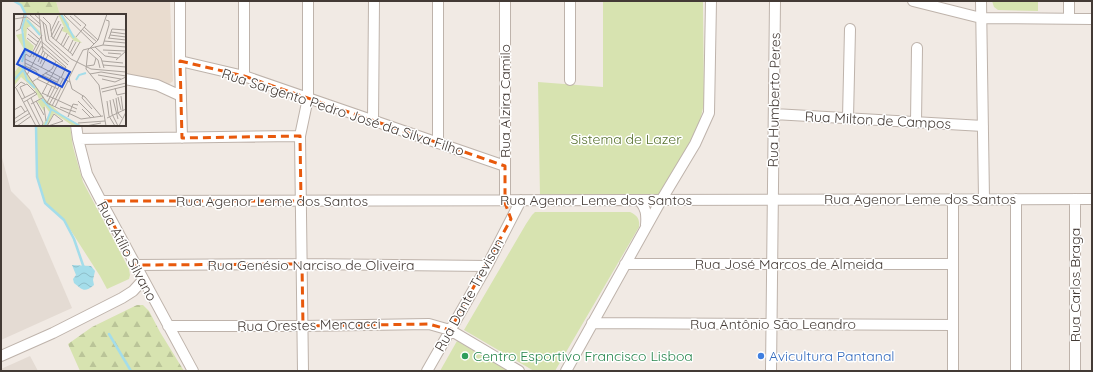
<svg xmlns="http://www.w3.org/2000/svg" width="1093" height="372" viewBox="0 0 1093 372" font-family="Quicksand,sans-serif">
  <defs>
    <pattern id="forest-firs" width="22" height="20" patternUnits="userSpaceOnUse"><rect width="22" height="20" fill="#d7e3b0"/><path d="M5 1l3.5 6h-7zM16 11l3.5 6h-7z" fill="#bac498"/></pattern>
    <pattern id="water-waves" width="16" height="10" patternUnits="userSpaceOnUse"><rect width="16" height="10" fill="#a4ddea"/><path d="M0 5q4-4 8 0t8 0" fill="none" stroke="#8ebec9"/></pattern>
  </defs>
  <rect width="100%" height="100%" fill="#f1eae4"/>
  <path fill="#e4dbd3" d="M1 154 11 191 30 210 72 308 1 340Z
    M30 356 38 371H1V369Z"/>
  <path fill="#e9dccf" d="M56 1H170L173 81 168 85 145 77 125 75V15H60Z"/>
  <path fill="url(#forest-firs)" d="M14 1H56L60 15H26L21 5Z
    M137 305H143L149 311 160 332 184 371H80L68 344 92 327Z"/>
  <path fill="#d7e3b0" d="M603 1H703L704 104 699 125 689 144 660 194 654 196 540 197 538 82 603 87Z
    M992 1H1038V11L998 10 994 7Z
    M36 125H70L73 147 83 182 129 269 130 275 129 279 107 289 100 276 64 220 45 203 37 177Z
    M535 212H630C637 215 640 219 639 227L555 371H534L464 330 526 224 532 215Z
    M457 341 508 371H440Z"/>
  <path fill="url(#water-waves)" d="M72 265 91 266 95 271 93 280 94 285C84 293 83 290 74 283L73 279 76 275Z"/>
  <g fill="none" stroke-linecap="round" stroke-linejoin="round">
    <path stroke="#a4ddea" stroke-width="2.5" d="M14 1 21 5 26 15
      M36 125 37 177 45 203 64 220 74 239 84 268
      M109 334 131 371"/>
    <defs>
      <path id="minor" d="M180 1V61L182 138
        M438 1V143
        M505 1V200
        M913 1 981 18 1092 19
        M981 1 984 199
        M1069 1V19
        M180 61 244 76 505 166
        M244 76V1
        M125 79 157 85 181 96
        M570 80V1
        M774 114 983 126
        M848 118 850 29
        M373 121 374 1
        M916 122 917 48
        M76 125 78 139 87 174 101 201 193 371
        M78 139 300 136
        M1075 199V371
        M639 200C646 208 647 214 646 225
        M101 201 1092 199
        M625 264H953
        M135 265 302 264 487 266
        M592 323 953 325
        M168 326H303L429 324 450 330 519 371
        M1 356 53 333 122 298 133 291 143 280
        M303 371 300 136 308 98V1
        M427 371 487 266 521 200
        M566 371 659 204 695 144 709 113 711 1
        M771 371 775 1
        M953 371V199
        M1016 371V199"/>
    </defs>
    <use href="#minor" stroke="#beb3ab" stroke-width="12"/>
    <use href="#minor" stroke="#fff" stroke-width="10"/>
  </g>
  <path fill="none" stroke="#e8590c" stroke-width="3" stroke-dasharray="8 5" stroke-linejoin="round" d="M180 61 244 76 505 166V203L511 219 450 330 429 324 303 326 302 264 135 265 101 201H301L300 136 182 138Z"/>
  <circle fill="#2e9e5b" stroke="#fff" stroke-width="1.5" cx="465" cy="356" r="4"/>
  <circle fill="#3f7fe0" stroke="#fff" stroke-width="1.5" cx="761" cy="356" r="4"/>
  <g text-anchor="middle" dominant-baseline="central" stroke-width="3" stroke-linejoin="round" paint-order="stroke">
    <g font-size="14" fill="#433a35" stroke="#fff">
      <text transform="translate(774 100) rotate(-89)">Rua Humberto Peres</text>
      <text transform="translate(505 101) rotate(-90)">Rua Alzira Camilo</text>
      <text transform="translate(343 112) rotate(18)">Rua Sargento Pedro José da Silva Filho</text>
      <text transform="translate(878 120) rotate(3)">Rua Milton de Campos</text>
      <text x="920" y="199">Rua Agenor Leme dos Santos</text>
      <text x="596" y="200">Rua Agenor Leme dos Santos</text>
      <text x="272" y="201">Rua Agenor Leme dos Santos</text>
      <text transform="translate(127 251) rotate(62)">Rua Atílio Silvano</text>
      <text x="789" y="264">Rua José Marcos de Almeida</text>
      <text x="311" y="265">Rua Genésio Narciso de Oliveira</text>
      <text transform="translate(1075 285) rotate(-90)">Rua Carlos Braga</text>
      <text transform="translate(469 295) rotate(-61)">Rua Dante Trevisan</text>
      <text x="773" y="324">Rua Antônio São Leandro</text>
      <text transform="translate(309 325) rotate(-1)">Rua Orestes Mencacci</text>
    </g>
    <g font-size="14" fill="#55702d" stroke="#fff">
      <text x="626" y="139">Sistema de Lazer</text>
    </g>
    <g font-size="14" fill="#27864d" stroke="#fff" text-anchor="start">
      <text x="473" y="356">Centro Esportivo Francisco Lisboa</text>
    </g>
    <g font-size="14" fill="#366cbe" stroke="#fff" text-anchor="start">
      <text x="769" y="356">Avicultura Pantanal</text>
    </g>
  </g>
  <g transform="translate(14 14)">
    <rect width="112" height="112" fill="#f1eae4"/>
    <path d="M44 0H48L55 10V16L68 29 60 27 53 19 48 17 50 13ZM12 3 27 19 26 22 17 12 13 14 12 25 20 32 18 38 13 35 12 39 2 21 10 19 8 14ZM6 51H10L11 57 29 82 25 85 21 76 7 63 0 72V59L5 52 7 54ZM30 84 51 104 69 112H59L40 99 33 112H28L36 99 31 92 30 97 23 87Z" fill="#d7e3b0"/>
    <path fill="none" stroke="#a4ddea" stroke-width="2" d="M47 0 60 24M13 6 26 21M8 48 11 37 8 14 12 0M8 51 13 66 21 74M0 66 9 56M62 66 65 61 72 59M28 85 37 95 66 112M31 112 37 96"/>
    <path fill="none" stroke="#aba49e" stroke-width="1" d="M20 0 32 11 35 26 57 45M25 0 29 37 57 59M49 0 80 30M59 0 72 11 62 23M16 1 26 10M56 2 67 12M29 3 36 10 38 23 59 41M0 5 13 3 27 14M29 8 32 27 55 48M70 13 84 26M13 14 25 25M68 15 83 28M2 17 6 15 10 1M37 17 44 2M97 18 112 20M14 20 24 28M96 21 112 23M37 23 45 7M13 24 23 32M94 24 112 26M95 24 98 15 112 16M39 25 47 10M42 27 49 13M90 27 112 29M28 28 54 51M47 31 53 19M89 31 112 33M49 33 55 22M81 33 91 42 104 44M77 34 87 44 90 54M89 36 112 37M54 37 59 26M75 38 84 46 86 54M56 39 62 28M94 39 107 40M58 42 66 28M16 43 12 40 11 42V57L33 89 67 105 89 102M16 43 28 21M19 43 27 27M11 45 56 68M57 45 77 55 112 58M102 46 112 37M88 47 109 49M24 48 29 37M11 49 25 56M26 50 31 39M89 51 112 53M11 52 22 57 25 63M73 52 80 51 82 44M27 54 34 41M31 59 45 66M76 60 87 58 112 62M13 61 28 32 52 53 47 64M28 61 43 68M84 61 107 65M26 63 42 71M23 65 44 75M88 65 101 68 112 63M18 68 38 55 42 47M6 73 13 70 23 80 10 88M6 73 11 84M2 74 22 112M101 74 103 81 112 79M0 75 7 68 11 70M87 75 112 69M88 78 112 72M28 79 63 95M28 80 44 50M69 81 68 84 78 95M107 82 109 97M33 83 38 72M104 83 107 96M17 84 29 109 28 112M102 84 104 99 108 104M8 85 22 78M99 85 104 105M13 86 26 112M96 86 98 100 104 112M22 87 30 101M64 87 80 103M93 87 95 102 101 112M33 89 46 63M17 90 30 83M35 91 49 65M38 92 51 66M30 93 32 107M41 93 54 67M46 93 62 98M68 95 77 104M0 96 7 92 11 98M87 102 71 83 58 75 55 64 69 36 89 31 95 11V7L92 6M54 103 59 90 64 91M93 104 112 95M0 105 14 96M0 109 16 99M64 109 91 107M3 112 17 102M33 112 40 100 49 107 34 112M72 112 87 109M92 112 85 71 72 55 74 36 84 26 93 0M105 112 112 98"/>
    <path fill="#1d4ed8" fill-opacity="0.15" stroke="#1d4ed8" stroke-width="2" d="M11 35 56 58 48 73 3 50Z"/>
    <rect width="112" height="112" fill="none" stroke="#433a35" stroke-width="2"/>
  </g>
  <rect width="1093" height="372" fill="none" stroke="#433a35" stroke-width="4"/>
</svg>
